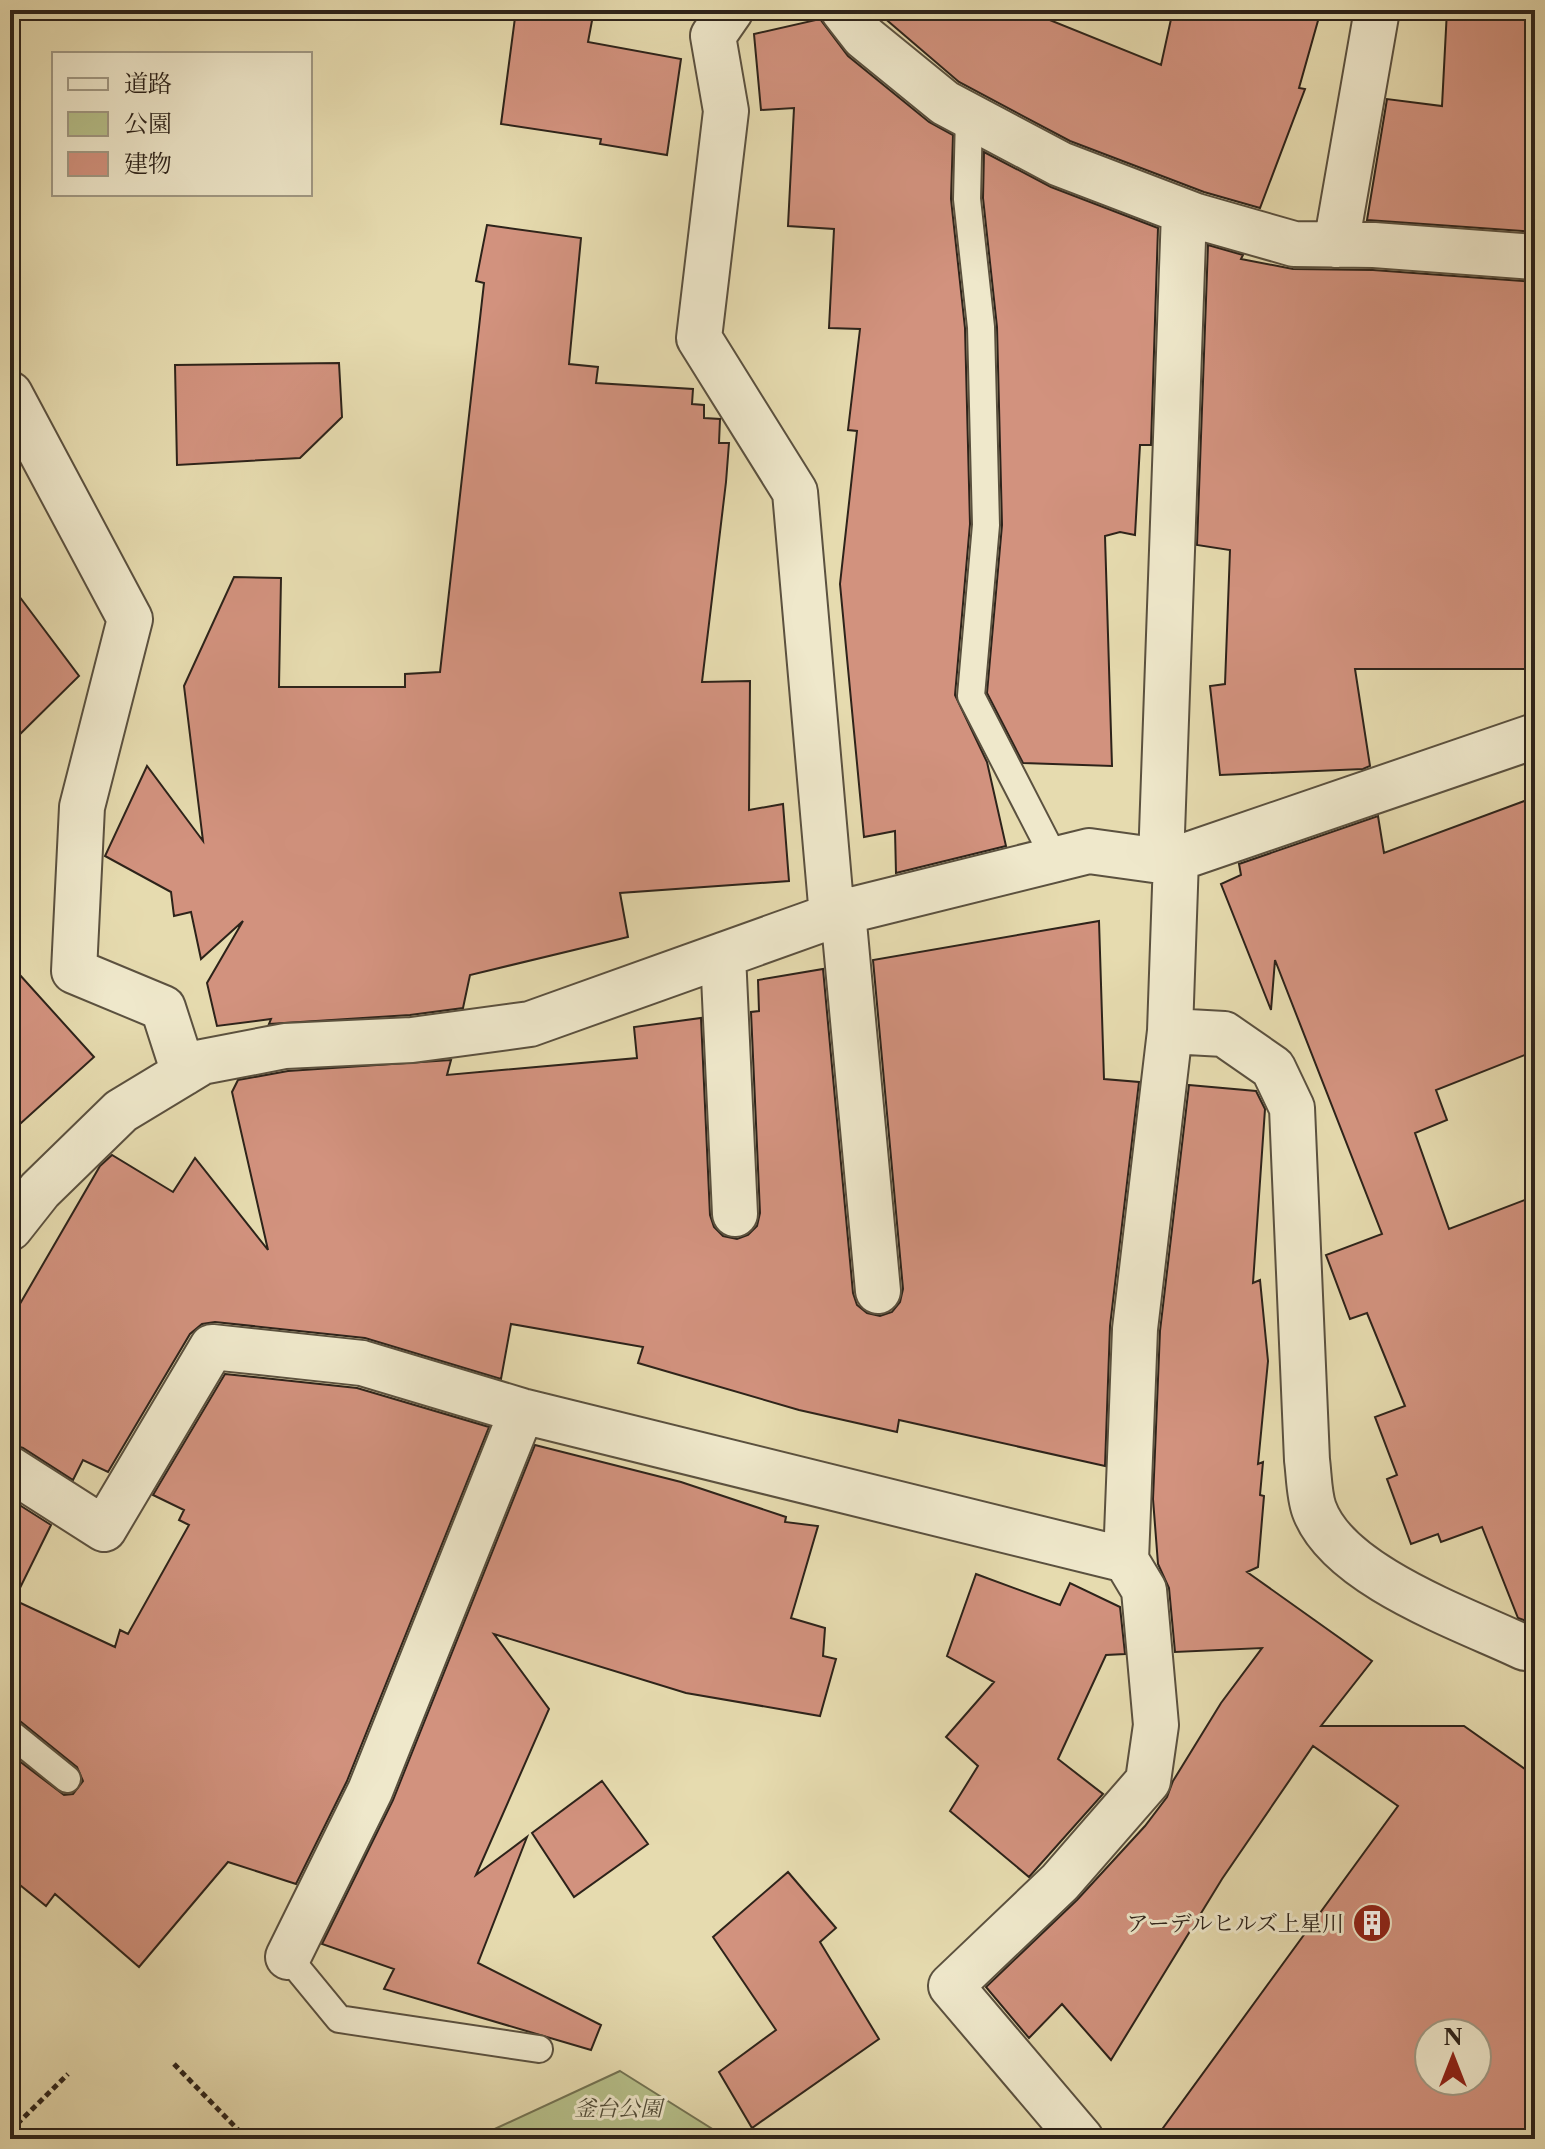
<svg xmlns="http://www.w3.org/2000/svg" width="1545" height="2149" viewBox="0 0 1545 2149" font-family="'Libre Caslon Text','Noto Serif JP',serif">
  <rect width="100%" height="100%" fill="#e6dbaf"/>
  <filter id="stains"><feTurbulence type="fractalNoise" baseFrequency=".0025" numOctaves="4"/><feColorMatrix values="0 0 0 0 .2 0 0 0 0 .09 0 0 0 0 .02 0 0 0 .5 -.17"/></filter>
  <radialGradient id="worn" r=".72"><stop offset=".6" stop-color="#630" stop-opacity="0"/><stop offset="1" stop-color="#630" stop-opacity=".3"/></radialGradient>
  <path fill="#b6c08a" stroke="#727252" stroke-width="2" d="M620 2071 714 2130 722 2139H473Z"/>
  <path fill="#d2927e" stroke="#2d231a" stroke-width="2" fill-rule="evenodd" d="M516 10H594L588 42 681 59 667 155 600 144 601 139 501 124Z
    M875 10H1025L1161 65 1173 10H1321L1299 88 1305 89 1260 208 1204 192 1070 141 959 82Z
    M1447 10H1535V232L1367 220 1387 99 1442 106Z
    M820 19 848 56 929 122 953 135 951 199 965 328 970 524 955 695 987 762 1006 846 896 873 895 831 864 837 840 584 857 431 848 430 860 329 829 328 834 229 788 226 794 108 761 110 754 34Z
    M984 152 1051 187 1158 228 1151 445H1140L1135 535 1120 532 1105 536 1112 766 1023 763 987 693 1002 525 997 327 983 198Z
    M487 225 581 238 569 364 598 367 596 383 693 389 692 404 704 405V418L720 419 719 443H729L726 482 702 682 750 681 749 810 783 804 789 881 620 893 628 937 470 975 463 1008 410 1015 269 1024 271 1019 217 1026 207 983 243 921 201 959 191 912 174 916 171 892 105 856 147 766 203 841 184 686 234 577 281 578 279 687H405V674L440 672 484 283 476 281Z
    M1208 245 1243 255 1241 259 1293 269 1373 270 1535 282V529L1529 528 1535 669H1355L1370 766 1363 769 1220 775 1210 686 1225 684 1230 550 1197 545Z
    M339 363 342 417 300 458 177 465 175 365Z
    M10 584 79 676 10 744Z
    M1535 797V1051L1436 1090 1447 1120 1415 1133 1449 1229 1535 1196V1622H1529L1518 1618 1482 1527 1441 1542 1438 1534 1411 1544 1387 1479 1397 1475 1375 1417 1405 1406 1367 1313 1350 1319 1326 1255 1382 1234 1275 960 1271 1010 1221 884 1241 875 1239 864 1378 816 1384 853Z
    M1099 921 1104 1079 1139 1082 1110 1326 1105 1466 899 1420 897 1432 799 1410 638 1363 643 1347 511 1324 501 1379 365 1338 215 1322 202 1324 190 1334 108 1472 83 1460 73 1480 23 1448 10 1444V1321L100 1166 112 1155 173 1192 195 1158 268 1250 232 1092 238 1080 288 1071 451 1060 447 1075 637 1058 634 1027 701 1018 710 1215 714 1227 723 1236 737 1239 748 1235 757 1226 760 1213 751 1012 759 1011 758 980 823 969 853 1293 857 1305 867 1313 880 1316 892 1312 900 1302 903 1289 873 960Z
    M10 964 94 1057 10 1133Z
    M1189 1085 1256 1091 1265 1109 1253 1283 1260 1280 1268 1361 1258 1464 1263 1462 1260 1495 1264 1496 1258 1567 1247 1572 1372 1661 1321 1726H1464L1535 1776V2139H1155L1398 1806 1313 1746 1222 1879 1111 2060 1062 2004 1029 2038 986 1987 1077 1900 1145 1826 1167 1797 1173 1781 1221 1703 1262 1648 1175 1652 1169 1588 1158 1564 1153 1499 1160 1331ZM1429 2033H1477V2081H1429Z
    M225 1374 357 1388 489 1427 347 1781 296 1884 228 1862 139 1967 55 1894 46 1906 10 1877V1754L64 1795 73 1794 83 1781 77 1767 20 1721 10 1717V1499L51 1525 14 1600 115 1647 120 1630 128 1634 189 1525 179 1520 184 1510 153 1495Z
    M535 1445 681 1482 786 1517 785 1522 818 1526 791 1618 825 1628 823 1656 836 1659 820 1716 686 1693 494 1634 549 1709 476 1875 527 1837 478 1963 601 2025 591 2050 384 1989 394 1969 322 1944 393 1800Z
    M976 1574 1060 1605 1070 1583 1120 1607 1125 1654 1106 1655 1058 1759 1103 1794 1029 1877 950 1811 978 1766 946 1737 994 1682 947 1656Z
    M602 1781 648 1844 574 1897 532 1833Z
    M788 1872 836 1928 820 1942 879 2039 752 2128 719 2072 776 2030 713 1937Z"/>
  <g fill="none" stroke-linecap="round" stroke-linejoin="round">
    <defs>
      <path id="service" d="M969 116 967 199 981 327 986 525 971 696 1055 859
        M10 1733 67 1779
        M288 1957 339 2019 539 2049"/>
      <path id="minor" d="M731 10 713 36 726 111 699 338 795 492 832 916
        M843 10 864 37 945 103 1060 164 1196 216 1294 244 1374 245 1535 257
        M1336 245 1377 10
        M10 394 130 619 82 807 74 971 163 1008 184 1073
        M1161 861 1184 212
        M843 912 878 1291
        M723 955 735 1214
        M1170 1031 1224 1034 1273 1068 1292 1108 1307 1460C1309 1475 1309 1495 1314 1509 1338 1576 1464 1619 1525 1648L1535 1647
        M10 1228 40 1190 121 1111 202 1062 285 1046 412 1040 530 1024 843 912 1089 851 1161 861 1176 859 1535 736
        M10 1469 104 1529 212 1347 362 1363 522 1411 1126 1560 1135 1329 1170 1031 1176 859
        M288 1957 370 1791 522 1411
        M1081 2139 951 1986 1060 1882 1148 1781 1156 1725 1144 1590 1126 1560"/>
    </defs>
    <use href="#service" stroke="#5b513f" stroke-width="30"/>
    <use href="#minor" stroke="#5b513f" stroke-width="48"/>
    <path stroke="#2d231a" stroke-width="5" stroke-dasharray="6 4" stroke-linecap="butt" d="M174 2064 247 2139
      M10 2131 68 2074"/>
    <use href="#service" stroke="#efe8cb" stroke-width="26"/>
    <use href="#minor" stroke="#efe8cb" stroke-width="44"/>
  </g>
  <defs>
    <symbol id="building-disc" viewBox="-11 -11 22 22"><circle r="9.5" fill="#8f2418" stroke="#efe8cb"/><path d="M-4-6H4V6H1V3H-1V6H-4ZM-2.5-4.3h1.7v1.8h-1.7ZM.8-4.3h1.7v1.8H.8ZM-2.5-1h1.7V.8h-1.7ZM.8-1h1.7V.8H.8Z" fill="#fff"/></symbol>
  </defs>
  <g fill-rule="evenodd">
    <use href="#building-disc" x="1350" y="1901" width="44" height="44"/>
  </g>
  <g text-anchor="middle" dominant-baseline="central" stroke-width="6" stroke-linejoin="round" paint-order="stroke">
    <g font-size="22" fill="#2d231a" stroke="#efe8cb" text-anchor="end">
      <text x="1344" y="1923">アーデルヒルズ上星川</text>
    </g>
    <g font-size="22" font-style="italic" fill="#4f4a36" stroke="#efe8cb">
      <text x="618" y="2108">釜台公園</text>
    </g>
  </g>
  <rect width="1545" height="2149" fill="none" stroke="#e6dbaf" stroke-width="40"/>
  <rect x="12" y="12" width="1521" height="2125" fill="none" stroke="#2d231a" stroke-width="4"/>
  <rect x="20" y="20" width="1505" height="2109" fill="none" stroke="#2d231a" stroke-width="2"/>
  <rect x="52" y="52" width="260" height="144" fill="#efe8cb" stroke="#a19984" stroke-width="2"/>
  <rect x="68" y="78" width="40" height="12" fill="#efe8cb" stroke="#a19984" stroke-width="2"/>
  <text x="124" y="92" font-size="24" fill="#2d231a">道路</text>
  <rect x="68" y="112" width="40" height="24" fill="#b6c08a" stroke="#a19984" stroke-width="2"/>
  <text x="124" y="132" font-size="24" fill="#2d231a">公園</text>
  <rect x="68" y="152" width="40" height="24" fill="#d2927e" stroke="#a19984" stroke-width="2"/>
  <text x="124" y="172" font-size="24" fill="#2d231a">建物</text>
  <g transform="translate(1453 2057)"><circle r="38" fill="#efe8cb" stroke="#a19984" stroke-width="2"/>
  <path d="M0-6L14 30L0 20L-14 30Z" fill="#8f2418"/>
  <text y="-12" font-size="22" font-weight="bold" text-anchor="middle" fill="#2d231a">N</text>
  </g>
  <rect width="100%" height="100%" filter="url(#stains)"/>
  <rect width="100%" height="100%" fill="url(#worn)"/>
</svg>
